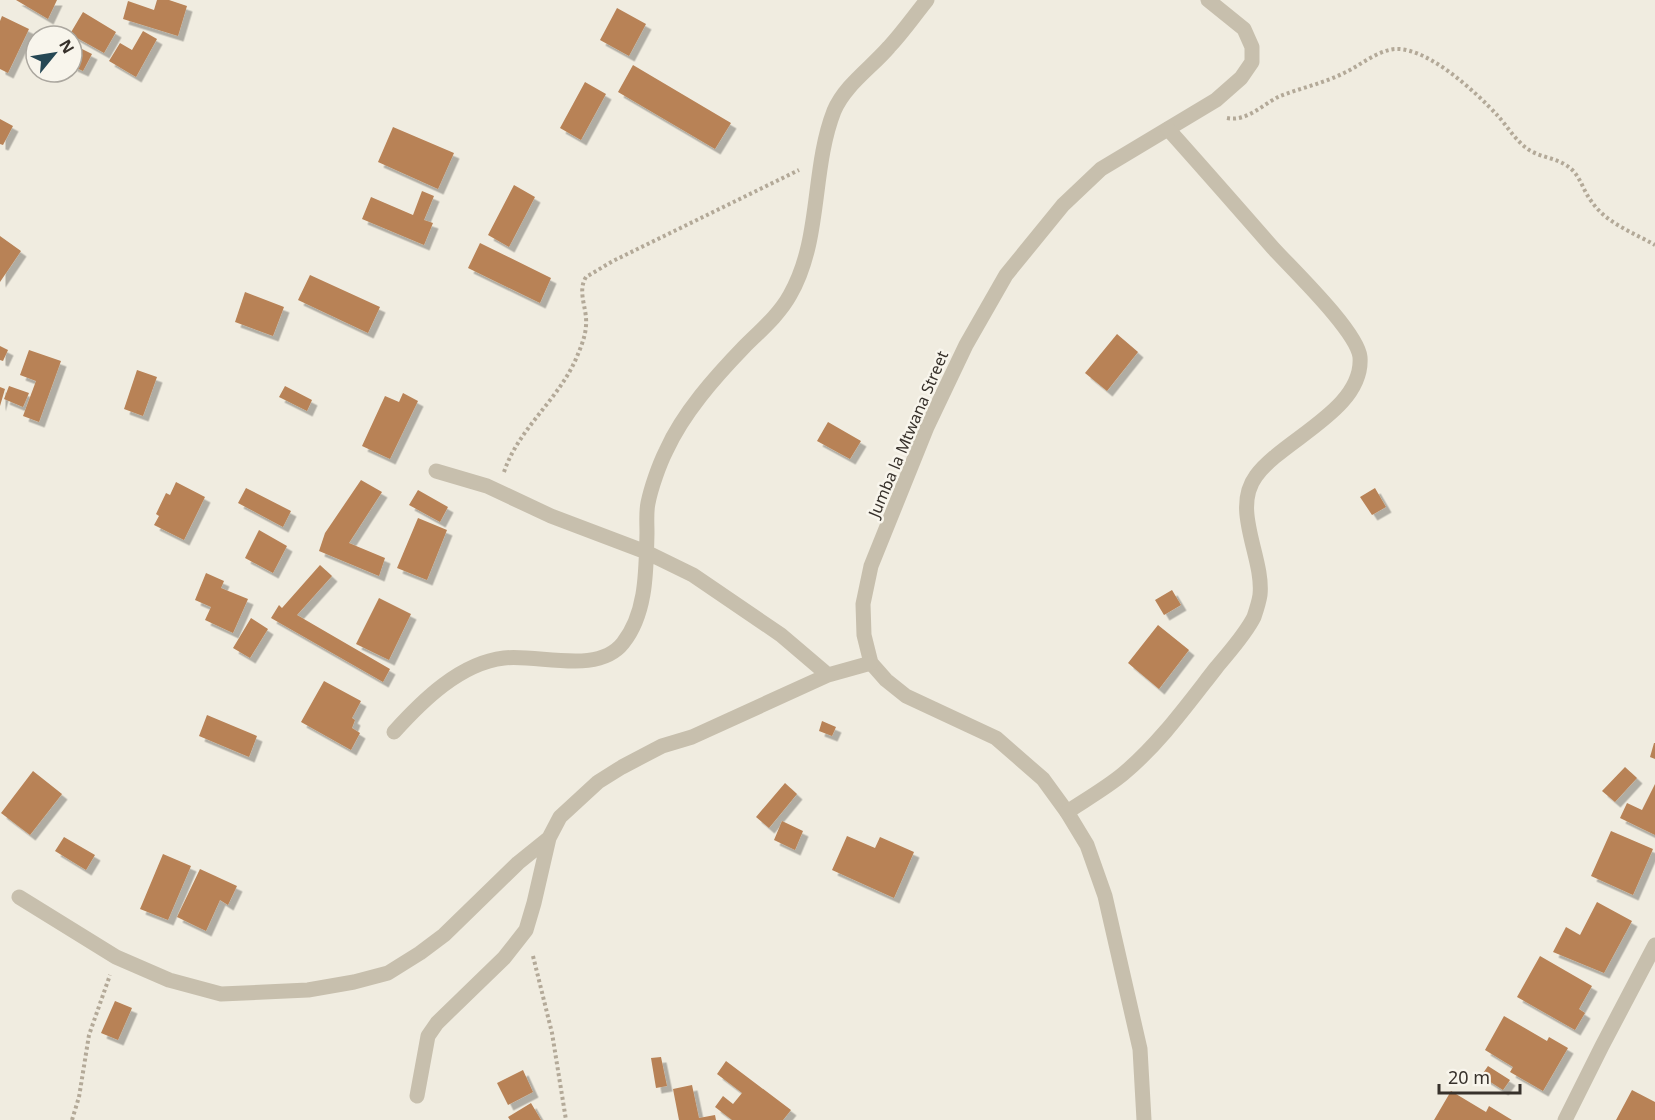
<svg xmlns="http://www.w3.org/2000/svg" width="1655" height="1120" viewBox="0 0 1655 1120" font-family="'Noto Sans',sans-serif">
  <defs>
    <filter id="shadow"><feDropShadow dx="5.5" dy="5.5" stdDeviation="0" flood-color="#0004"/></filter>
  </defs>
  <rect width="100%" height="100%" fill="#f0ece0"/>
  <path fill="#b88256" filter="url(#shadow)" d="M16 0H57L48 19Z
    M157 0H169L187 6 178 36 123 19 128 1 154 10Z
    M617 8 646 24 629 56 600 40Z
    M83 12 116 32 104 53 70 34Z
    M2 16 29 29 8 73 0 69V21Z
    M143 31 157 39 136 77 109 61 120 43 132 50Z
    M72 44 92 54 83 71 72 66Z
    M633 65 731 123 715 149 618 92Z
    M585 82 606 94 581 140 560 128Z
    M0 119 13 126 3 145 0 144Z
    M393 127 454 153 438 189 378 162Z
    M514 185 535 197 509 247 488 235Z
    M422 191 434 196 424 220 433 223 424 245 362 219 371 197 413 215Z
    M0 236 21 251 0 282Z
    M480 243 551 278 540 303 468 268Z
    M310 275 380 307 368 333 298 300Z
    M245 292 284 307 273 336 235 322Z
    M1117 334 1138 352 1107 391 1085 373Z
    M0 346 8 350 3 361 0 360Z
    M29 350 61 361 39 422 23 416 36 381 20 375Z
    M137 370 157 377 143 416 124 409Z
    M9 386 29 393 23 407 4 399Z
    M285 386 312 400 307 411 279 397Z
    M0 387 5 389 0 406Z
    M403 393 418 401 390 459 362 446 385 396 399 402Z
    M828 422 861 441 850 459 817 441Z
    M361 480 382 492 349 543 385 558 379 576 319 551 325 533Z
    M176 482 205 497 184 540 154 525 159 516 156 514 166 493 170 495Z
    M246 488 291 511 283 527 238 503Z
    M1375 488 1386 507 1372 515 1360 497Z
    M418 490 448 507 440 522 409 505Z
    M418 518 447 530 427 580 397 568Z
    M259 530 287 546 273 573 245 558Z
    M320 565 332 576 297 615 390 669 383 682 271 618 279 605 282 608Z
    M206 573 224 581 221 588 248 599 233 633 205 620 211 607 195 600Z
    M1172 590 1181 605 1164 615 1155 600Z
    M379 598 411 614 389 660 356 644Z
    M251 618 268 629 250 658 233 648Z
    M1158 625 1189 650 1159 689 1128 663Z
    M324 681 361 701 352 718 355 720 352 728 360 733 351 750 301 722Z
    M207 715 257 736 249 757 199 736Z
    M822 721 836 727 832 736 819 731Z
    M1654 743H1655V759L1650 757Z
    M1625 767 1637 778 1615 802 1602 791Z
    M33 771 62 794 30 835 1 813Z
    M785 783 797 794 769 828 756 817Z
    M1655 784V835L1620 818 1627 803 1642 810Z
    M782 821 803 831 795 850 774 840Z
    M1611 831 1653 849 1633 895 1591 876Z
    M847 836 875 848 880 837 914 852 894 898 832 870Z
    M64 837 95 855 86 870 55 851Z
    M163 854 191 866 168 920 140 909Z
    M200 869 237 886 228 905 220 900 206 931 177 917Z
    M1597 902 1632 921 1604 973 1553 952 1566 927 1580 935Z
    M1540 956 1592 986 1579 1009 1585 1013 1575 1030 1517 997Z
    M115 1001 132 1008 118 1040 101 1033Z
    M1504 1016 1547 1041 1549 1037 1568 1048 1543 1091 1510 1072 1513 1067 1485 1050Z
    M661 1057 667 1086 656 1088 651 1058Z
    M726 1061 791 1110 783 1120H732L715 1107 723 1096 733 1104 742 1093 717 1074Z
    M1488 1066 1510 1080 1503 1090 1481 1076Z
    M523 1070 533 1092 508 1105 497 1083Z
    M692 1085 699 1118 715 1115 716 1120H679L673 1089Z
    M1632 1090 1655 1102V1120H1616Z
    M1451 1091 1486 1112 1489 1106 1512 1120H1434Z
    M531 1103 541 1120H510L508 1117Z"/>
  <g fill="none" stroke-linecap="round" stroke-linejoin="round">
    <path stroke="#b3a998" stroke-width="4" stroke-dasharray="3 3" stroke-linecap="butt" d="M1227 118C1247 122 1263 104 1280 96 1301 88 1324 83 1344 73 1359 66 1373 54 1389 50 1422 41 1477 93 1498 116 1507 126 1514 138 1525 147 1538 158 1557 157 1570 168 1581 177 1583 191 1592 202 1606 223 1634 233 1655 245
      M504 472C519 427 561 398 578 354 583 342 587 331 586 318 585 304 578 290 586 277L613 261 799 170
      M533 956 552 1033 566 1120
      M72 1120 79 1097 89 1035 110 975"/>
    <path stroke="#c7bfad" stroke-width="15" d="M1144 1120 1140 1049 1105 896 1087 845 1067 812 1043 779 996 738 906 696 886 680 871 663 864 635 863 604 871 566 927 427 966 345 1006 275 1063 205 1101 169 1216 100 1241 78 1252 62V47L1244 29 1208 0"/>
    <path stroke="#c7bfad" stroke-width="15" d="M436 471 487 486 551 516 646 552 693 575 781 635 828 675
      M394 732C422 701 460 663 504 658 540 654 598 675 623 643 647 613 646 569 647 533 647 523 646 512 648 503 651 488 659 465 666 451 683 413 715 377 744 347 760 331 779 315 790 295 822 239 811 170 834 111 845 85 871 68 889 47 903 32 914 16 927 0
      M1067 812C1085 800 1106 788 1123 774 1159 744 1187 705 1216 668 1229 652 1245 635 1254 617 1256 611 1259 602 1260 595 1264 557 1231 510 1256 476 1283 439 1364 410 1360 357 1357 331 1292 269 1273 248 1238 208 1203 168 1168 129
      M19 897 116 957 169 980 221 994 308 990 354 982 388 973 420 953 444 935 518 863 549 838
      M417 1096 428 1036 437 1023 504 958 526 930 534 903 549 838 560 817 598 782 622 767 662 746 692 737 828 675 871 663
      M1565 1120 1602 1046 1655 945"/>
  </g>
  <g text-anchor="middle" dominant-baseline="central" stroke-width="5" stroke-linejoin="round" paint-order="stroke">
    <g font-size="16" fill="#37312b" stroke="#f8f5ec">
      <text transform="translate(908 434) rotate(-67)">Jumba la Mtwana Street</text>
    </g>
  </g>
  <g transform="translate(54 54) rotate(60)"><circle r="28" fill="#f8f5ec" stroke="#aba79f" stroke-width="1.5"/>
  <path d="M0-4.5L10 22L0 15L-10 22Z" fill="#254754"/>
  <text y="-9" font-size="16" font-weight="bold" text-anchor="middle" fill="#37312b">N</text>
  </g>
  <path d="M1439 1084v9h81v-9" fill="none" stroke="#37312b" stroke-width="3"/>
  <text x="1448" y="1084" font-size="18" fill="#37312b" stroke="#f8f5ec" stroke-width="4.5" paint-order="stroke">20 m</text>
</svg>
